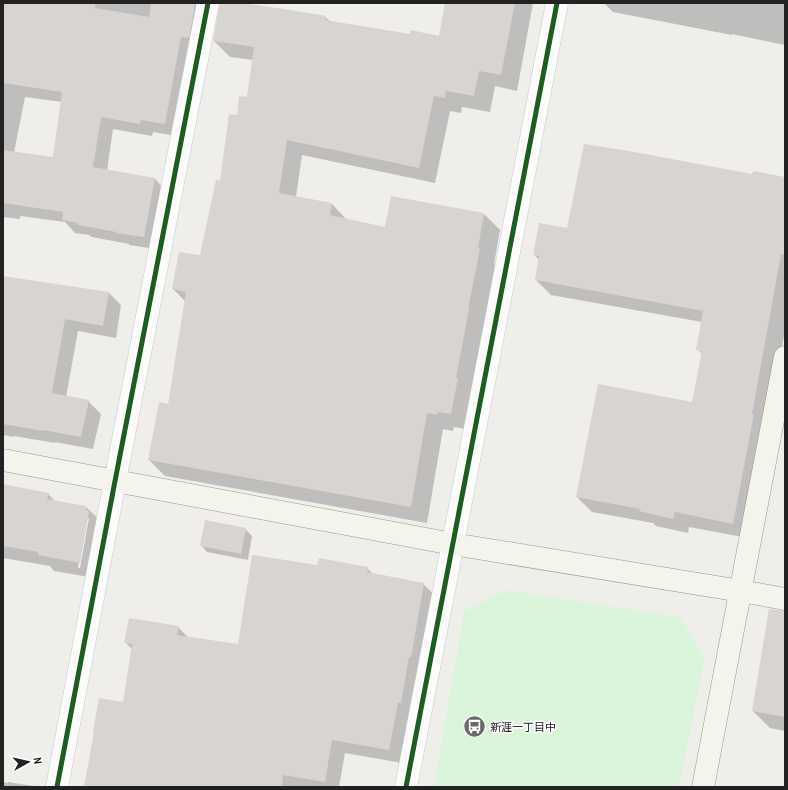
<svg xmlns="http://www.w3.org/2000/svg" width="788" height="790" viewBox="0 0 788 790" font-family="'Archivo Narrow','Noto Sans JP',sans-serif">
  <rect width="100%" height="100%" fill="#f0eeeb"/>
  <path fill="#daf5da" d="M506 590 680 617 705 657 679 787H434L464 612Z"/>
  <path fill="#0003" fill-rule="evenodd" d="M3 3H202L177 136 153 132 152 136 113 129 107 171 155 179 167 192 156 249 129 245V244L92 237 89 235 75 233 65 222 20 216V219L3 217ZM25 97 62 102 53 158 14 153Z
    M221 3H234L325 17 331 22 411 35 440 37 446 3H533L517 91 495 86 490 112 462 107 461 113 450 111 435 183 302 155 296 197 332 204 347 220 385 228 392 197 484 214 500 230 494 264 496 266 467 429 454 427 453 431 443 429 427 523 165 476 149 460 169 405 186 302 173 289 201 256 220 182 247 98 253 60 230 57 214 41Z
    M604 3H785V45L732 34V35L613 12Z
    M753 175 785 178V330L748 538 689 527 688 533 656 526 653 523 592 512 577 497 693 404 702 354 698 349 702 322 551 295 536 280 539 260 534 254 568 229Z
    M3 277 109 293 121 305 116 338 78 331 66 397 88 401 101 414 93 449 55 442V443L14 436V437L3 435Z
    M48 494 56 502 86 507 102 522 95 578 54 571 50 566 3 558V508ZM86 518H89L80 568H78Z
    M245 529 252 536 248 560 207 552 201 545Z
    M318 566 367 568 374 575 423 584 437 597 402 763 345 753 339 787H85L124 703 132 649 125 642 178 627 189 638 239 645Z
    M785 630V731L770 728 753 711Z
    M3 782 8 783V782L33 786 34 787H3Z"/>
  <path fill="#d7d4d2" d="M3 3H96L95 8 149 17 151 3H195L189 38 181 37 165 124 141 120 140 124 101 117 93 167 155 178 144 237 116 233V232L78 225V223L62 220 63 212 3 203V150L53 157 62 92 3 83Z
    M220 3H242L290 10 326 16 325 20 410 34 411 30 439 36 445 3H515L501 75 479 71 474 96 446 91 445 98 434 96 419 168 287 140 279 193 332 203 330 215 385 227 391 196 484 213 478 248 480 249 468 309H469L456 378H458L451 414 438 412 437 415 427 413 411 507 148 460 159 402 168 404 186 292 172 289 179 252 200 255 216 180 220 181 229 114 237 115 239 96 247 97 254 47 213 41Z
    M584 144 629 151 752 174 753 171 785 177V255L781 254 752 414H754L733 524 675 512 673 519 639 511 640 509 576 497 598 384 692 402 702 351 696 350 703 311 535 280 539 256 533 255 539 223 567 228Z
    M3 276 109 292 103 326 65 319 52 393 89 400 81 437 43 430V431L3 424Z
    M3 484 49 493 47 499 86 506V510L89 511 80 563 38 555V552L3 546Z
    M205 520 246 528 241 554 200 546Z
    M252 555 317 565 319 558 368 567 367 572 424 583 411 657H409L401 703H398L389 750 332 740 325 782 283 775 282 787H84L94 732H93L99 698 123 702 132 644 124 643 129 618 179 626 177 635 238 644Z
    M769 609 785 611V717L752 711Z"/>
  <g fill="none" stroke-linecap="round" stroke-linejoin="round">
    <defs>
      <path id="street" d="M57 787 115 481 208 3
        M406 787 557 3"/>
      <path id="secondary" d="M3 460 453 544 741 591 785 599
        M703 787 785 357"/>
    </defs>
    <use href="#street" stroke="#c9c8c7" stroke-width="23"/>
    <use href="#secondary" stroke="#999a82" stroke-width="23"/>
    <use href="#street" stroke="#fdfcfc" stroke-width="22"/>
    <use href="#secondary" stroke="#f4f4ed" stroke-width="22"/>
    <defs>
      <path id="cycleway" d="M57 787 115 481 208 3
        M406 787 557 3"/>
    </defs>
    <use href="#cycleway" stroke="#fff" stroke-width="8"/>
    <use href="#cycleway" stroke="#1b5e20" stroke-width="5"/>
  </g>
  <defs>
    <symbol id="bus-disc" viewBox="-11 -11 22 22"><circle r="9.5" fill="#6a6968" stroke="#fff"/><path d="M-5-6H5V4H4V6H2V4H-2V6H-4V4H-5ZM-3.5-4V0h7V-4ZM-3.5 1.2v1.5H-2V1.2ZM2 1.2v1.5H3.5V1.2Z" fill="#fff"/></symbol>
  </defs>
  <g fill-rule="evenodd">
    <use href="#bus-disc" x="462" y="714" width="25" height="25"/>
  </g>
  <g text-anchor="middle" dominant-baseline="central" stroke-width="3" stroke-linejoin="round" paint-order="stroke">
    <g font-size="11" fill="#222" stroke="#fff" text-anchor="start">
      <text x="490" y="727">新涯一丁目中</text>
    </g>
  </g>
  <rect width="788" height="790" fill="none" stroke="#222222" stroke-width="8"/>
  <g transform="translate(28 762) rotate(82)" stroke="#ffffff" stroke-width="3" paint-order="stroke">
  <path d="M0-3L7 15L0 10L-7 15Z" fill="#222222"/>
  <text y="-6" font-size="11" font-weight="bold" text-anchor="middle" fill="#222222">N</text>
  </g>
</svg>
